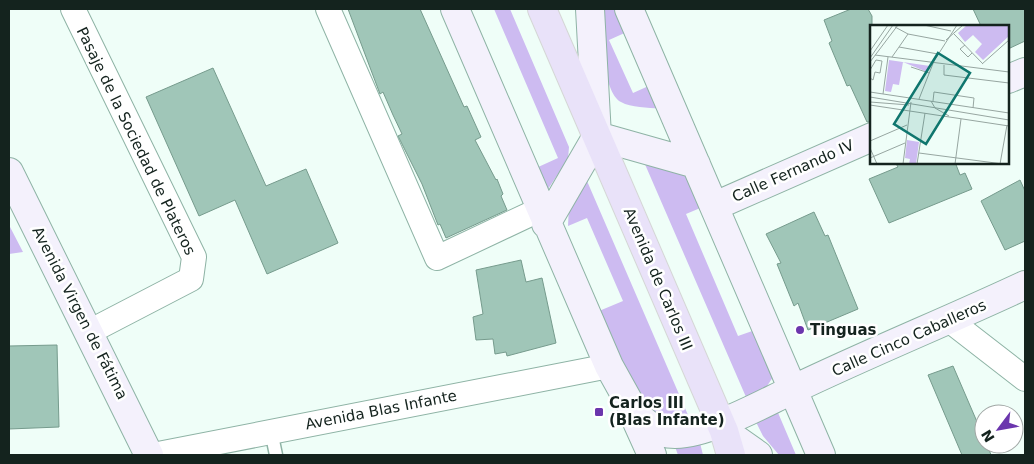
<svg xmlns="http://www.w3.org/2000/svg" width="1034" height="464" viewBox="0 0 1034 464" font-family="'DejaVu Sans',sans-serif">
  <rect width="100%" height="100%" fill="#effef8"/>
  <path fill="#cdbbf1" d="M494 9H510L569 147 568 159 548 189 545 190 536 168 558 158Z
    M599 9H619L629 31 609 40 633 93 653 84 660 109C648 107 631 108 621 102 602 92 601 29 599 9Z
    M644 162 692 174 705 206 686 214 738 336 758 329 773 377 767 386 750 399 746 397Z
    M587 181 691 422 663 418 640 404 599 311 623 301 587 218 568 226 569 205Z
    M9 225 23 252 9 254Z
    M776 408 796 455H779L763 436 756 422Z
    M700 443 703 455H678L674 444Z"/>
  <path fill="#a0c6b8" stroke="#769b8d" d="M348 9H420L464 107 467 106 481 137 475 140 496 180 497 179 503 194 501 196 507 210 446 238 440 224 438 225 422 184 398 136 402 134 393 115 383 92 380 94Z
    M851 9H868L872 16V122H867L850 85 847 86 829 43 832 41 824 20Z
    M973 9H1025V41L1008 49V26H981Z
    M213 68 266 186 306 169 338 243 267 274 235 200 199 216 146 97Z
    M895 162H955L960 175 965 173 972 189 889 223 869 179 898 167Z
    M1020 180 1025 191V241L1005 250 981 201Z
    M814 212 825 236 828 235 858 309 808 330 798 303 794 306 777 264 781 263 766 234Z
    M521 260 526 282 542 278 556 343 507 356 506 352 495 354 493 339 476 340 473 317 483 314 476 270Z
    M57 345 59 427 9 429V346Z
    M953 366 984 438V444H987L991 455H962L928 375Z"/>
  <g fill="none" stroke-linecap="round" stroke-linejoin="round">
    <defs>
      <path id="lane" d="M271 431 276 455"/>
      <path id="street" d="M73 9 194 257 191 279 89 332
        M328 9 437 258 541 209
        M949 320 1025 379
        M153 455 609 366"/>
      <path id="secondary" d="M455 9 609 366 629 402
        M629 9 821 455
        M1008 79 1025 72
        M597 136 696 164
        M9 172 149 455
        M715 206 872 137
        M546 224 597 136 590 9
        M633 411C645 423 656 434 675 434 711 433 760 405 792 390 869 353 948 321 1025 285
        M633 413 652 455
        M724 431 758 455"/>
      <path id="primary" d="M542 9 724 431 731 455"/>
    </defs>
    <use href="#lane" stroke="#8eb3a5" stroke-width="15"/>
    <use href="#street" stroke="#8eb3a5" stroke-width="26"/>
    <use href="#secondary" stroke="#8eb3a5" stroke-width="30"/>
    <use href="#primary" stroke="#d5d7d6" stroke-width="30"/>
    <use href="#lane" stroke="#fff" stroke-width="12"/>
    <use href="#street" stroke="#fff" stroke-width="24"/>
    <use href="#secondary" stroke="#f4f1fc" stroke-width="28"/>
    <use href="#primary" stroke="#e9e2f9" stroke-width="28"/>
  </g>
  <g fill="#6b36ad" stroke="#fff" stroke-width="2">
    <circle cx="800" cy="330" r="5"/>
    <rect x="594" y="407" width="10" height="10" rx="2.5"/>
  </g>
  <g text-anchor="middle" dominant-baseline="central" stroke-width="5" stroke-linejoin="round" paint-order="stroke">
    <g font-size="15" fill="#14231e" stroke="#fff">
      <text transform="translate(136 141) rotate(64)">Pasaje de la Sociedad de Plateros</text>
      <text transform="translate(793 171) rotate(-24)">Calle Fernando IV</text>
      <text transform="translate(658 279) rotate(67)">Avenida de Carlos III</text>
      <text transform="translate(80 313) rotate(63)">Avenida Virgen de Fátima</text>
      <text transform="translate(909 338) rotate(-24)">Calle Cinco Caballeros</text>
      <text transform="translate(381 410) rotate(-11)">Avenida Blas Infante</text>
    </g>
    <g font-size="15" font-weight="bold" fill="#14231e" stroke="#fff" text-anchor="start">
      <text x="810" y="330">Tinguas</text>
      <text x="609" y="403">Carlos III<tspan x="609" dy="17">(Blas Infante)</tspan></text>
    </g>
  </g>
  <g transform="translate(870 25)">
    <rect width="139" height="139" fill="#effef8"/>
    <path d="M97 0H139V11L113 35 105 27 112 19 103 10 95 17 88 8ZM19 35 60 41 57 47 33 37 29 60 23 59 21 67 15 66ZM37 115 49 117 46 139H39L40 134 35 133Z" fill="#cdbbf1"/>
    <path fill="none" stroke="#97a6a1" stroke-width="1" d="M54 0 81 6M25 2 38 9 75 16M84 9 113 39M76 15 93 0M95 20 90 24 98 32 102 28M29 22 38 9M0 26 18 0M5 30 139 47M22 32 29 22 68 29M0 33 23 0M0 37 28 0M112 39 139 15M74 40V50L139 58M41 42 59 48M0 45 6 35 12 36 10 48 5 47 3 55 0 53M0 67 139 88M13 69 18 32M0 72 139 95M49 74 64 36 87 0M61 76 65 83 79 91M63 76 64 67 104 73 103 83M0 77 39 80M0 80 139 101M0 116 37 100M0 123 7 139M49 128 133 139M0 133 35 118M33 139 41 77M47 139 55 88M85 139 91 94M130 139 137 100"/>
    <path fill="#0f766e" fill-opacity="0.15" stroke="#0f766e" stroke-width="2.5" d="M68 28 100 48 56 119 24 99Z"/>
    <rect width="139" height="139" fill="none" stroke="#14231e" stroke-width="2.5"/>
  </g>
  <rect width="1034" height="464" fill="none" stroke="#14231e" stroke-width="20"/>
  <g transform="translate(999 429) rotate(238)"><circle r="24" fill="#ffffff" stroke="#a1a7a5"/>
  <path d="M0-4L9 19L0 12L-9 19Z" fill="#6b36ad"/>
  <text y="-8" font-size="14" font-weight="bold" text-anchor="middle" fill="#14231e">N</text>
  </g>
</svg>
